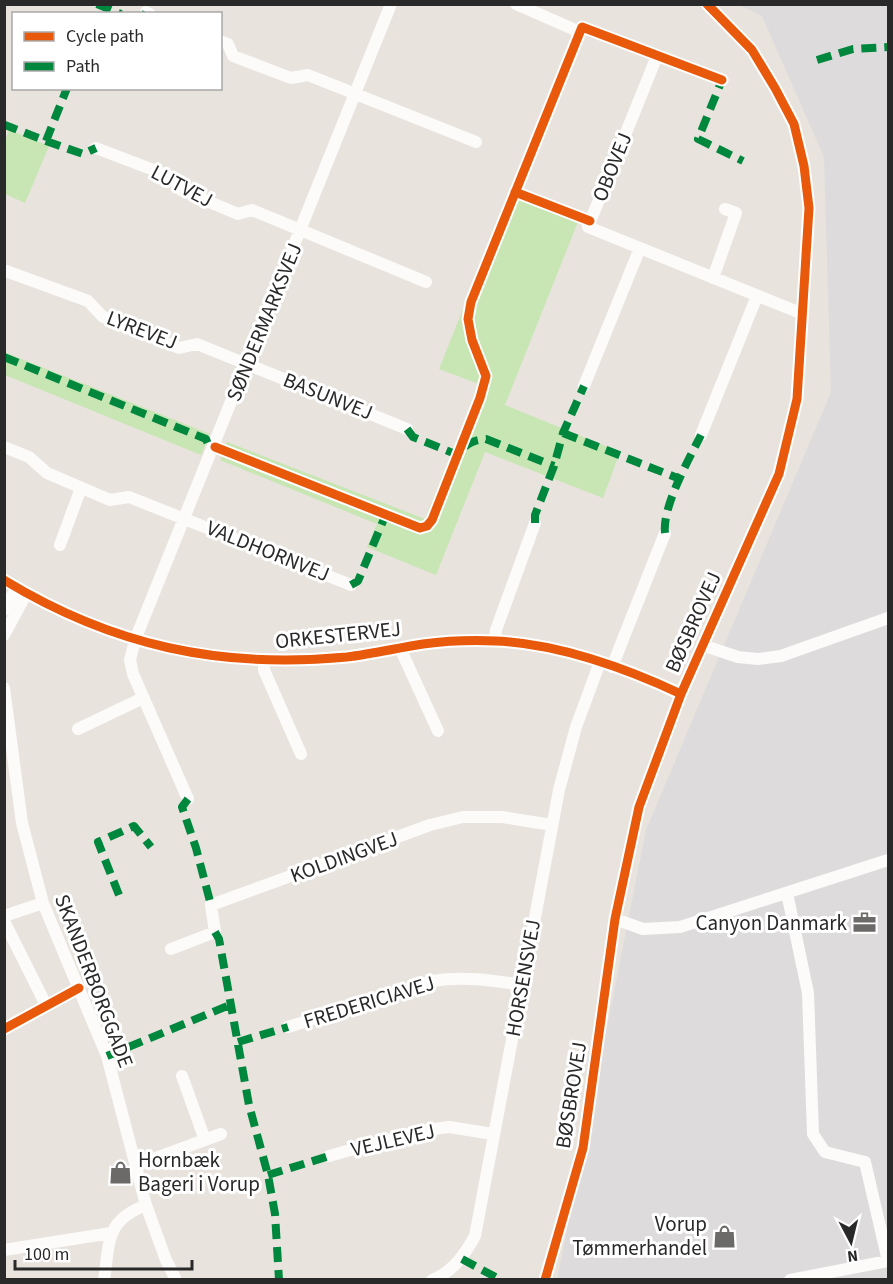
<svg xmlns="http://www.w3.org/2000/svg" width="893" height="1284" viewBox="0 0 893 1284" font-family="'Source Sans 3',sans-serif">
  <rect width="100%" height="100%" fill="#e8e3dd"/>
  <path fill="#dedbdd" d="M739 5H888V1279L557 1280 646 830 831 392 824 157 762 16Z"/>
  <path fill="#c8e5b4" d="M9 130 49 146 25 203 5 194V141Z
    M512 187 581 214 505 405 620 452 603 498 485 452 436 575 367 547 377 524 220 460 227 442 425 519 479 384 439 369Z
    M4 352 210 434 201 455 5 375Z"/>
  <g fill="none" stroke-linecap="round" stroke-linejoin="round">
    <path stroke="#fcfbfa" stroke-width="12" d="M516 4 580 32
      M146 12 150 14
      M220 41 228 44 233 56 291 78 308 75 476 142
      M657 56 588 227 803 314
      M96 148 172 177 181 190 238 214 252 210 426 282
      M6 271 88 301 103 317 179 348 197 344 407 429
      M713 278 736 213 725 209
      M584 386 640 248
      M701 435 757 296
      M4 447 29 457 47 473 110 500 129 497 351 585
      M60 545 81 488
      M4 580C113 646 220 669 347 657 372 654 397 648 423 644 446 641 471 640 495 641 556 643 626 668 681 694
      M4 610 13 594 22 591 23 600 4 635
      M495 641 496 630 535 523
      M702 645 738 657 758 659 781 656 888 618
      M400 648 438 731
      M264 660V670L301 754
      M612 667 665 533
      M4 688 22 823 43 903 107 1056 146 1205 166 1260 176 1280
      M78 729 143 698
      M188 799 133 674 130 660 135 640 391 4
      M787 893 808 993 813 1134 825 1152 865 1162 888 1261 790 1280
      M4 916 43 903
      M615 919 643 929 680 927 888 860
      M4 921 46 1005
      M171 949 215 932 211 905 430 825 463 817H502L552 825
      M288 1027 432 981C463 976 491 980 522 985
      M4 1029 79 988
      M182 1076 205 1140
      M329 1156 419 1131 449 1127 493 1134
      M137 1165 221 1134
      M4 1250 111 1233
      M104 1280C110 1241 105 1221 146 1205
      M432 1280C453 1272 465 1254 475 1236L559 790 576 727 600 662
      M545 1280 583 1148 615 919 639 807 681 694 779 474 797 399 809 208 804 166 794 124 775 88 752 50 707 4"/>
    <path stroke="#00873e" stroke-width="8" stroke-dasharray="15 8" stroke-linecap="butt" d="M97 4 121 14
      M145 14 146 12
      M817 60 853 49 888 47
      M716 78 722 80 698 139 743 161
      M4 127 5 125 46 141 67 88
      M46 141 83 154 96 148
      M4 271H6
      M4 357 206 439 208 444 218 448
      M407 429 413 437 458 455C466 444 472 440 486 439L554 466
      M563 433 680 479
      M535 523V515L554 466 563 433 584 386
      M665 533C662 507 689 459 701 435
      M351 585 358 581 386 514
      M188 799 182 807 196 848 211 905
      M119 895 98 842 134 826 151 847
      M215 932 219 939 249 1105 268 1175 275 1214 279 1280
      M238 1042 288 1027
      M107 1056 232 1004
      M268 1175 329 1156
      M462 1259 501 1280"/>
    <defs>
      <path id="cycleway" d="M515 192 590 221
        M215 447 420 528 427 526 432 520 480 398 486 376 472 340 468 319 471 302 582 27 722 80
        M4 580C113 646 220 669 347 657 372 654 397 648 423 644 446 641 471 640 495 641 556 643 626 668 681 694
        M4 1029 79 988
        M545 1280 583 1148 615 919 639 807 681 694 779 474 797 399 809 208 804 166 794 124 775 88 752 50 707 4"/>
    </defs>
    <use href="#cycleway" stroke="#fff" stroke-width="13"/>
    <use href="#cycleway" stroke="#e8590c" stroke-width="9"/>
  </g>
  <defs>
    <symbol id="office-bare" viewBox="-9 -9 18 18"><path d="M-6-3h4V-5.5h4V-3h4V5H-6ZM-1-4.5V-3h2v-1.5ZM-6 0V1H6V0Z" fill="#6c6a68" stroke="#fff" stroke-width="2.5" paint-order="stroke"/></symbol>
    <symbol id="shop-bare" viewBox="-9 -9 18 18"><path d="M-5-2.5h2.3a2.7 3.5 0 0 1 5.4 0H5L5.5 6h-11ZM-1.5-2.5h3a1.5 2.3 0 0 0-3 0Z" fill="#6c6a68" stroke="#fff" stroke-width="2.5" paint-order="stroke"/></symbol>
  </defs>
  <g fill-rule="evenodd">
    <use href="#office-bare" x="848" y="906" width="33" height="33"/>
    <use href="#shop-bare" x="104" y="1156" width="33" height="33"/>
    <use href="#shop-bare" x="708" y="1220" width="33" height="33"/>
  </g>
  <g text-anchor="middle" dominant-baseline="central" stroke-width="6" stroke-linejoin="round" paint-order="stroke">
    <g font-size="21" fill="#292929" stroke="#fff">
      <text transform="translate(612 167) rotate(-68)">OBOVEJ</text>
      <text transform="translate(182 186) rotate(28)">LUTVEJ</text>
      <text transform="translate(264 322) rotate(-68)">SØNDERMARKSVEJ</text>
      <text transform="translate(142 330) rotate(21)">LYREVEJ</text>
      <text transform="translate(328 396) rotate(22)">BASUNVEJ</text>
      <text transform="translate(268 551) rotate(22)">VALDHORNVEJ</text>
      <text transform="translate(693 622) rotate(-66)">BØSBROVEJ</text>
      <text transform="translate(338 635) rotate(-6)">ORKESTERVEJ</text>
      <text transform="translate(344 857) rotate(-20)">KOLDINGVEJ</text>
      <text transform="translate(523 978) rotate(-80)">HORSENSVEJ</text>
      <text transform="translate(94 981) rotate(69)">SKANDERBORGGADE</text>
      <text transform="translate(369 1002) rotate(-17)">FREDERICIAVEJ</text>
      <text transform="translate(571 1095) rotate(-81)">BØSBROVEJ</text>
      <text transform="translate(393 1140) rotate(-13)">VEJLEVEJ</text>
    </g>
    <g font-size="21" fill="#292929" stroke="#fff" text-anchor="end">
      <text x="847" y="923">Canyon Danmark</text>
      <text x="138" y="1160" text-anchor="start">Hornbæk<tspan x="138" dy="24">Bageri i Vorup</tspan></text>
      <text x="707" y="1224">Vorup<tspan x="707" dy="24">Tømmerhandel</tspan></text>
    </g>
  </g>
  <rect width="893" height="1284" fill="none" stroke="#292929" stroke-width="12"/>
  <rect x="12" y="12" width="210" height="78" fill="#ffffff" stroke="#a9a9a9" stroke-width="1.5"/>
  <rect x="24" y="32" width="30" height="9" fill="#e8590c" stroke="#a9a9a9" stroke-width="1.5"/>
  <text x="66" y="42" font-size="18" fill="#292929">Cycle path</text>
  <rect x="24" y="62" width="30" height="9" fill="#00873e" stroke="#a9a9a9" stroke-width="1.5"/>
  <text x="66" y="72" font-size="18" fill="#292929">Path</text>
  <g transform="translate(851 1242) rotate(173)" stroke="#ffffff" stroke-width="4.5" paint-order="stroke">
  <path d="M0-4.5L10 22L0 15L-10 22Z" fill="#292929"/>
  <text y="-9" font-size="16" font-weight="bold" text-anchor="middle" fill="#292929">N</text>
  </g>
  <path d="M15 1260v9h177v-9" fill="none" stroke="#292929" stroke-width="3"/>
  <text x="24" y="1260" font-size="18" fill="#292929" stroke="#ffffff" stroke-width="4.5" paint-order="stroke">100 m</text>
</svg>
